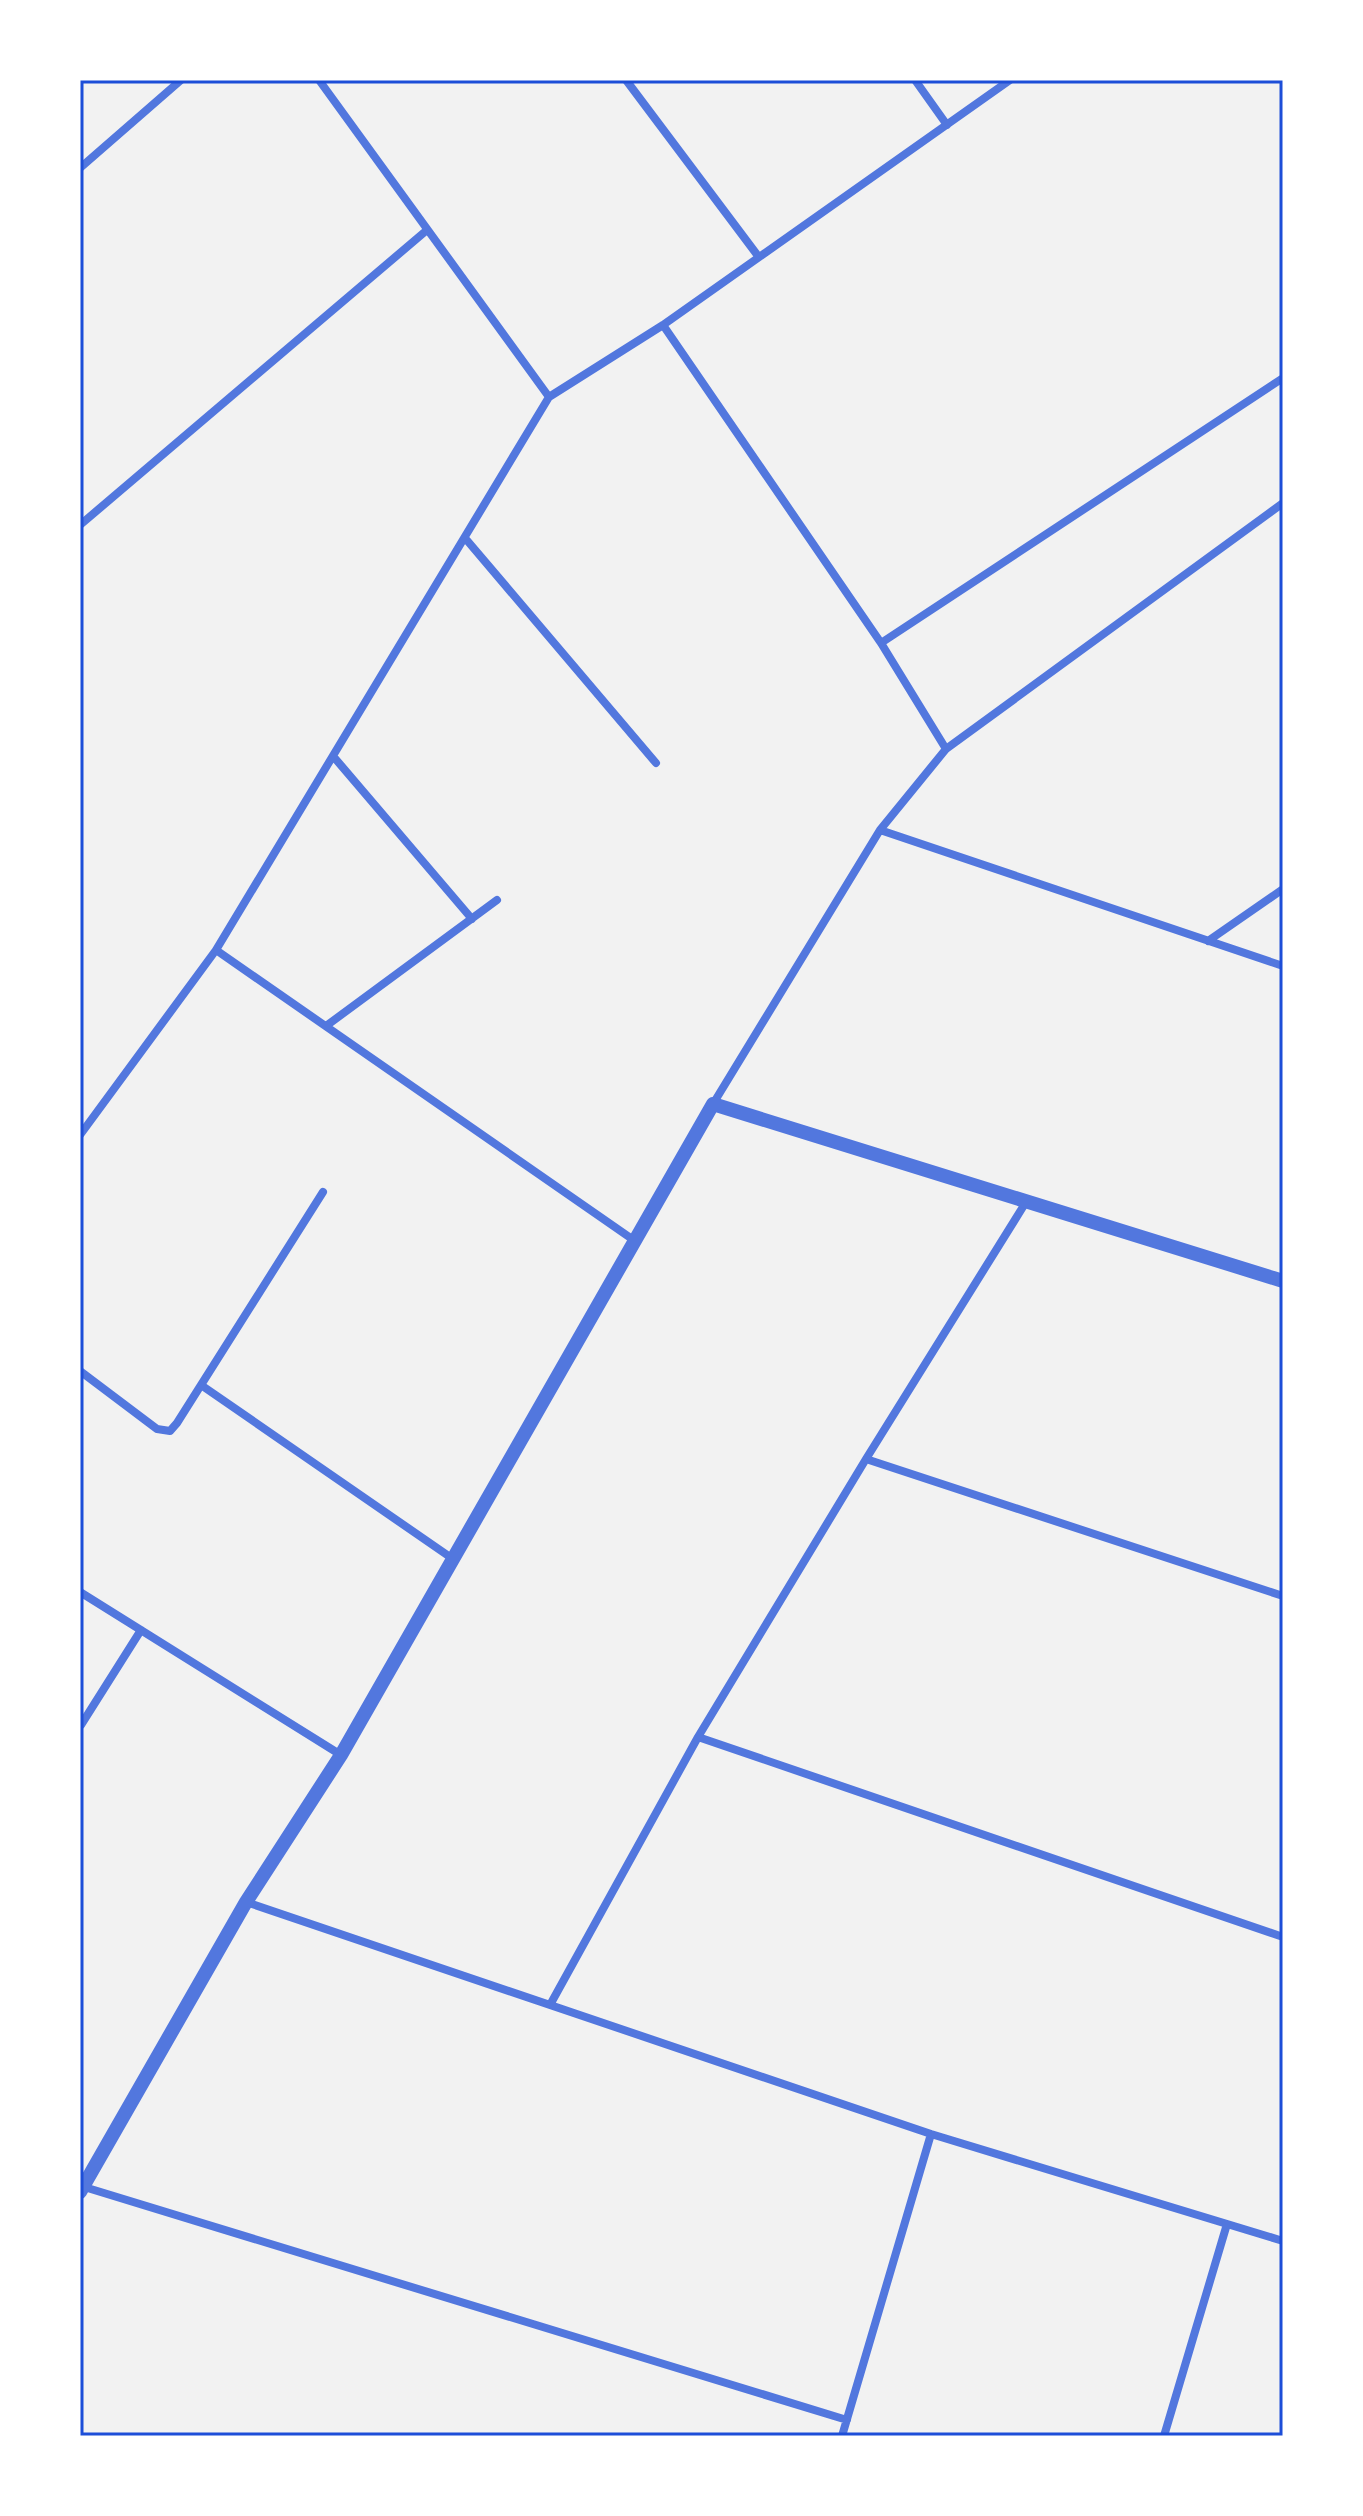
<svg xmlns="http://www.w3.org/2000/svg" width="1363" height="2516" viewBox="0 0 1363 2516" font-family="Roboto,sans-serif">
  <rect width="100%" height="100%" fill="#f2f2f2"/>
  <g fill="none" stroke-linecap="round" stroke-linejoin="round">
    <path stroke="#5277de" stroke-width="8" d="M319 80 549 397
      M626 80 758 256
      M915 80 947 125
      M80 168 181 80
      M663 325 881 643 946 749
      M80 525 427 230
      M465 538 656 763
      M881 643 1283 378
      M333 756 472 919
      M880 830 1283 966
      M1208 941 1283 889
      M216 950 635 1241
      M326 1026 497 900
      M713 1104 880 830 946 749 1283 503
      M80 1135 216 950 549 397 663 325 1010 80
      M80 1371 157 1429 170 1431 177 1423 323 1192
      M201 1385 453 1559
      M866 1459 1283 1596
      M80 1592 341 1755
      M81 1725 141 1630
      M698 1737 1283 1937
      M246 1902 931 2134 1283 2241
      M550 2005 698 1737 866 1459 1026 1202
      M81 2186 847 2420
      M842 2436 931 2134
      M1164 2436 1227 2224"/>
    <path stroke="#5277de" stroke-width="14" d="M80 2192 246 1902 341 1755 713 1104 1283 1281"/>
  </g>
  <rect width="1363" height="2516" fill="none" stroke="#ffffff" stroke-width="164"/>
  <rect x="82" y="82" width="1199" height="2352" fill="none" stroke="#1d4ed8" stroke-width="3"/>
</svg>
